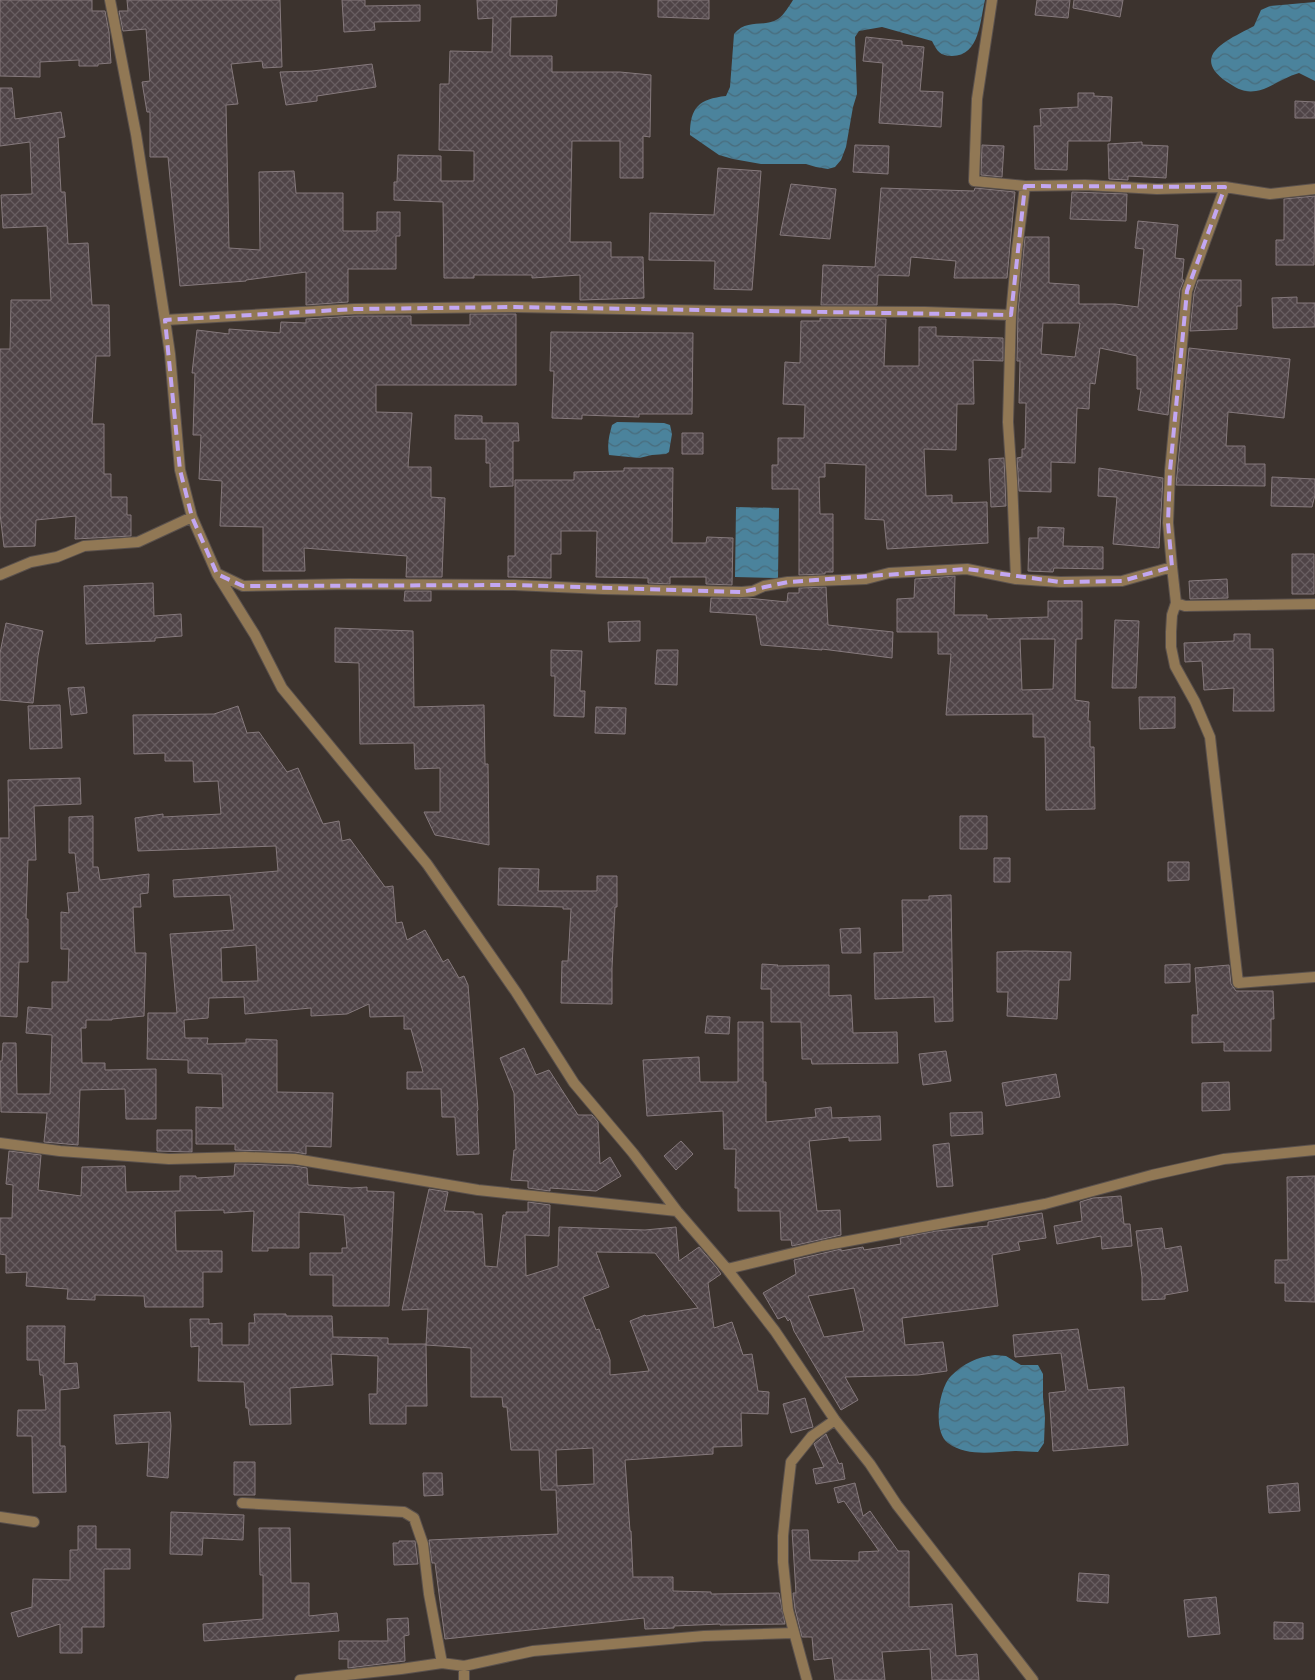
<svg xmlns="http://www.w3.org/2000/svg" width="1315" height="1680" viewBox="0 0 1315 1680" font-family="Quicksand,sans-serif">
  <defs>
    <pattern id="water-waves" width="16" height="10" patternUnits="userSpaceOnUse" patternTransform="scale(1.25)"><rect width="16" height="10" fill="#4b839c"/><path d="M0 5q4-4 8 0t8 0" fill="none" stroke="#496c7c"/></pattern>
    <pattern id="building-cross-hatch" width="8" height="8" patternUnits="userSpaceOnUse" patternTransform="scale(1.25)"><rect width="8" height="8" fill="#4f4447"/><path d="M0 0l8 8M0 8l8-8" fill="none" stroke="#685e61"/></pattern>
  </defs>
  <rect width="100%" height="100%" fill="#3c332e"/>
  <path fill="url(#water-waves)" d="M793 0H985C980 20 980 56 952 56 940 56 937 51 932 41L882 27 859 31 855 37 857 94 853 107 846 147 841 160 835 167 828 169 816 167 806 164H761L733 159 719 155 690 135C690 107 699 99 726 96L730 87 734 34C747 18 763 28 778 19 784 15 789 6 793 0Z
    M1315 2V81L1299 73C1284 77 1269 89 1256 91 1244 93 1236 88 1227 82 1188 55 1230 39 1254 26L1261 10 1270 6Z
    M617 422 664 423 670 425 672 434 669 452 666 454 652 455 639 458 609 455C607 444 609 436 612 425Z
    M736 507 779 508 778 578 735 577Z
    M995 1355 1006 1356 1021 1365H1038L1043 1374V1397L1045 1417 1044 1443 1038 1452C1030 1452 1023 1451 1015 1451 993 1452 967 1457 948 1443 932 1432 939 1388 951 1376 964 1363 977 1357 995 1355Z"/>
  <path fill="url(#building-cross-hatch)" stroke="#85797c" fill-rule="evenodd" d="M0 0H92V11H105L109 32 111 63 98 64V66H79V60L40 62V77L0 76Z
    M127 0H280L282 67 263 68 262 61 231 64 238 104 226 105 229 248 260 250 259 172 294 171 296 193H343V231H377V212H400V236H396V269H348V302L306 305V272L246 280V281L180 286 168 157H150V112H147L142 82 150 81 146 29 123 31 119 11H128Z
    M342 0H365V6L420 5V21L374 22 375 30 344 32Z
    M477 0H557L556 16 511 17 510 56H552V72H620L651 75 650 137 643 136V178H620V141H572L570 242H611V257H643L644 298 580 300V275L532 278V275H474V278H444L443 202 394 200V182H397L398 155 441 156V181H474V151L439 150 440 84H449L450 51 492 52 493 18 478 19Z
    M658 0H709V19L658 17Z
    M1037 0H1070L1068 18 1035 15Z
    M1074 0H1123L1120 17 1073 8Z
    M866 37 902 41V45L924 47 920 91 943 92 941 127 879 123 883 63 863 61Z
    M372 64 376 87 317 96V101L286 105 280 72 312 71Z
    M0 88H12L15 119 61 112 65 137 58 138 61 192H65L68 244 88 243 92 305H109L110 356H96L92 424H104V474H111V497H127V515H131V536L75 539 76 516 36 520 35 546 4 547 0 514V349H10L11 300H51L47 226 3 228 1 195 32 194 30 142 0 146Z
    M1078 93H1094V96L1112 97 1110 141H1068L1067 170 1035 169 1034 126H1041L1040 109 1078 107Z
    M1295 101 1315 102V118H1295Z
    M1142 142V145L1168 146 1166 178 1128 176V180L1109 179 1108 144Z
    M855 145 889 146 888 174 853 172Z
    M982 145 1004 146 1002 177 981 175Z
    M718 168 761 171 752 290 714 289 715 261 649 260 650 213 714 215Z
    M791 184 836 189 830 239 780 235Z
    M881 188 974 191 975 188 1015 192 1007 278H954L956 261 911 257 909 276 878 275 877 305H821L823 265 875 267Z
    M1072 192 1127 194 1126 221 1070 219Z
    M1315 196 1314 265H1276V240H1284V199Z
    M1138 221 1178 225 1175 258 1184 259 1182 280H1184L1180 290 1168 415 1138 410 1141 389H1137V356L1100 348 1095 384 1090 383 1089 409 1077 408 1075 463 1051 462V492L1019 491 1017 458 1022 457V449H1025L1026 403H1019L1020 361H1017L1018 312 1025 237H1049V283L1079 285V304H1115L1138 307 1144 249 1135 248ZM1043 323H1080L1075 357 1041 354Z
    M1198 280H1241V306H1237V329L1190 331 1194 293Z
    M1297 297V303H1315V327L1273 328 1272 298Z
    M470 314H516V385H376V412L412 413 408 467H431V497L445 498 442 577H406L407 556 304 548 305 571H263V527L220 526 222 481 199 479 201 435H193L195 373H192L197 330 229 334V329L280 333 281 322 306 323V319L354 316H411V325H470Z
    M820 318 886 319 884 366H919V327H936V336L1003 338V361L973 360 974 404H957L956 450 924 449 926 496 952 495V503L987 502 988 543 887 549 884 520 865 519 866 465 825 463V477H819L820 514H833V572H825V574L799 575V489H772V465H778V438H804L805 405 783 404 785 362 800 363 801 321H820Z
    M551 332 693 333 692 414H639V417L582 415V419L552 418 554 371H550Z
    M1189 348 1290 359 1284 418 1228 412 1226 446H1245V464H1265V486L1176 485Z
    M455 415 482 416V423H518L519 441H513V486L490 487V463H486V439H455Z
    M682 433H703V454H682Z
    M1004 458 1006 506 991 507 989 459Z
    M624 468H673L672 543H706L707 537 733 538 732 585 706 584V577H670V584L648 583V578L596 577 597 531H561V554H551V578L508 577V556H515V480H574V472L624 471Z
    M1099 468 1163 478 1159 548 1113 544 1117 497 1098 496Z
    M1272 477 1315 479V495L1312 507 1271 506Z
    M1038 527 1064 528 1063 546 1103 547V569L1054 568 1053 572 1028 571 1029 538H1038Z
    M1292 554H1314V594H1292Z
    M955 576 954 615H987V619L1048 617V601H1082V639H1076L1075 700 1089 702 1088 721H1090V747H1094L1095 809 1046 810 1045 737H1033V714L946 715 951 654H938V632H897V599L914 598 915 579ZM1020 639H1055L1053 689 1022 690Z
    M1227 579 1228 598 1190 599 1189 581Z
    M153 583 154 616 181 614 182 636 155 638V641L86 644 84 586Z
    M826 587 828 625 893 632 892 658 822 649V650L761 645 756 615 710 612 711 598H747L787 602 788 593H799V588Z
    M405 591H431V601H404Z
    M1115 620 1139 621 1136 688H1112Z
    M640 621V641L609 642 608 622Z
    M6 623 43 631 38 656 33 703 0 700V653Z
    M335 628 413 631 414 707 484 705 485 764H488L489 845 435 835 424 812H440V768L415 769 414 743 360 744 359 663 335 662Z
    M1234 634H1250V649H1273L1274 711H1233L1234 688 1204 690 1202 661 1185 662 1184 643 1234 641Z
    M551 650 582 651 580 691H585L584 717 554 716 555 676H551Z
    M657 650H678L677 685 655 684Z
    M84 687 87 713 71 715 68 688Z
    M1139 697H1175V728L1140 729Z
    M60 705 62 748 30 749 28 706Z
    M238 706 247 733 259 732 287 772 298 768 323 824 339 821 342 841 350 839 385 887 393 886 396 923 402 922 407 940 425 930 443 962 448 959 459 978 464 976 468 985 478 1110 477 1111 479 1154 457 1155 455 1117H442L441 1089H407V1072H423L411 1029H404V1016L370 1017 369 1004 347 1014 311 1016V1008L245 1014 244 997 209 998 208 1018 184 1020 185 1038H208L207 1044 246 1043V1039L277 1040V1092L333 1093 331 1147 306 1146V1154L295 1152 235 1150V1144H196V1107L223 1108 222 1074 188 1073V1060L147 1059 148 1013H177L170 934 234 930 230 895 174 897 173 880 278 871 276 846 138 851 135 818 163 814V817L221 814 218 781 194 782 193 761H165V753L134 754 133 715 214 714ZM256 945 258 981 222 982 221 948Z
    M596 707 626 708 625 734 595 733Z
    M80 778 81 804 34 806 36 860H28L26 919H28V962H19L17 1017 0 1016V838H9L8 780Z
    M93 816V867H98L100 880 149 874 148 893 140 894 141 907H133L135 953H146L144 1016 112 1019V1020H86V1028H81L82 1063H105V1070L156 1069V1119H126L125 1089 80 1090 78 1145 44 1142 47 1113 1 1112 0 1061H2L3 1043H16L17 1094H50L52 1035 26 1033 28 1007 52 1009V982H68L69 949H61V912L69 913 67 893 79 892 75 853H69V817Z
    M960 816H987V849H960Z
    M994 858H1010V882H994Z
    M1168 862H1189V880L1168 881Z
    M499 868 539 869 538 891H597V876H617V907H615L612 968V1004L561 1003 562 961H568L571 909H563V907L498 905Z
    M951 895 953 1021 935 1022 934 997 875 999 874 953 903 952 902 900H929V896Z
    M860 928 861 953H842L840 929Z
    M1025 951 1071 952 1070 980H1059L1057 1019 1007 1016 1008 992H997V952Z
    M762 964 778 965 777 966 829 965V996L851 995 853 1033 897 1032 898 1063 812 1064 811 1059H802L801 1022H771V989H761Z
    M1190 964V982L1165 983V965Z
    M1229 965 1231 984 1236 991H1273L1274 1019H1271V1051H1224V1042L1192 1043V1015H1198L1195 968Z
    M707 1016 730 1017 729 1034 705 1033Z
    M738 1022H763V1082H766V1122L816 1117 815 1109 831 1107 832 1118 880 1116 881 1140 849 1141V1137L809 1141 817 1211 840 1210 841 1235 792 1246 791 1240H781L780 1211H738V1188H735L736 1149H724L723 1111 647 1116 643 1060 699 1057 700 1082H738Z
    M524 1048 536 1075 549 1070 578 1115H592L598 1122 600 1164 610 1157 621 1176 596 1191 550 1188V1191L528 1188V1181L511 1180 514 1150H516L514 1093 500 1058Z
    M946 1051 951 1081 923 1085 919 1054Z
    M1056 1074 1060 1097 1006 1106 1002 1083Z
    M1229 1082 1230 1110 1202 1111V1083Z
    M982 1112 983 1134 951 1136 950 1113Z
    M157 1130H192V1152L157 1151Z
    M681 1141 693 1154 676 1170 664 1156Z
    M949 1143 953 1186 937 1187 933 1145Z
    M9 1151 41 1155 38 1190 81 1196 82 1167 125 1166 126 1192 180 1191V1176H196V1178L234 1176 235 1164H245L294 1166 307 1168 308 1185 352 1188 367 1187V1191L394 1192 389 1306H333V1275H310V1253H342V1248H347L344 1215 299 1212V1248H268V1251H252L254 1211 224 1213V1210L175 1211 176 1251H222V1272H203V1307H145L144 1296 95 1295V1300L67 1299 68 1289 26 1286 27 1272 6 1273V1255L0 1254V1218H12L13 1185 6 1184Z
    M1315 1176V1302L1285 1301V1283H1275V1260H1288L1287 1177Z
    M429 1189 448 1192 444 1211 474 1212V1214H482L485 1266 497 1267 503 1215H506V1212H528V1202L550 1205 549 1236 525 1235 526 1276 558 1266 559 1227 645 1230 676 1227 679 1261 699 1247 717 1268 721 1274 708 1283 714 1328 732 1322 743 1355 752 1354 758 1391 769 1392 768 1414 741 1413 742 1446 713 1447V1454L625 1460 630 1531H631L633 1577H673V1591L711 1592V1594L779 1593 785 1624 720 1625V1624L674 1626V1628L645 1629 644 1618 445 1639 435 1563H432L429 1540 558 1534 556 1490H541L539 1450H511L507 1407H503L502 1397H471V1348L426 1345 428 1309 402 1310ZM596 1252 655 1253 698 1308 646 1316 645 1315 630 1321 649 1371 610 1375V1360L599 1329 596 1330 583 1297 609 1287ZM593 1448 594 1484 557 1486 556 1450Z
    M1121 1196 1124 1224H1130L1132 1246 1102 1249 1101 1236 1057 1244 1054 1226 1082 1221 1080 1202 1093 1198Z
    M1042 1213 1046 1238 1018 1242 1020 1250 992 1255 998 1306 902 1318 905 1345 943 1342 947 1371 918 1375 845 1377 858 1400 841 1410 794 1331 790 1319 788 1321 785 1316 778 1319 763 1293 796 1274 794 1260 841 1249V1251L863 1247 864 1250 901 1244 900 1238 936 1231 988 1226V1222ZM854 1288 864 1331 824 1337 808 1296Z
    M1162 1228 1165 1249 1181 1246 1188 1291 1165 1295V1299L1142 1300V1277L1136 1231Z
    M254 1314H286V1316H332L333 1337 388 1338V1344H426L427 1406H406V1424H370L369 1394H377L378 1356 331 1354 333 1385 290 1388 291 1424 250 1425 248 1408H246L244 1382 198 1381 199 1346 191 1347 190 1319H209V1324L222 1323V1345H249V1323H255Z
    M27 1326H65L64 1364 77 1363 79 1388 60 1390V1446H65L66 1492 33 1493 32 1436H17L18 1410H46L43 1375H40L39 1360H27Z
    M1078 1329 1088 1390 1124 1387 1128 1445 1053 1451 1049 1393 1066 1391 1061 1353 1015 1357 1013 1335Z
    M805 1398 813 1427 791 1433 783 1404Z
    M170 1412 171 1426 168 1478 147 1476 149 1442 116 1444 114 1415Z
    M826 1434 839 1464 842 1463 845 1479 816 1484 813 1469 824 1467 814 1444Z
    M234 1462H255V1495H234Z
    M423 1473H442L443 1495 424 1496Z
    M855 1483 863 1516 870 1511 898 1551H909V1607L952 1604 956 1656 977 1654 979 1680H932L930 1649 882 1652 885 1680H835L832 1658 814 1660 812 1637H802L795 1609 793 1593H796L792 1530H808L810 1560 859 1561V1552L879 1551 844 1501 838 1503 834 1488Z
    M1298 1483 1300 1511 1269 1513 1267 1486Z
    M171 1512 244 1515 243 1540 203 1538 202 1555 170 1554Z
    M78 1526H96V1549H130V1569H104V1627H82V1653H60V1624L18 1637 11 1613 32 1607 33 1579 70 1580V1550H78Z
    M259 1528H290L291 1583H309V1616L337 1613 339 1631 204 1641 203 1624 263 1619V1575H260Z
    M399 1541H415L418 1564 394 1565 393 1543H399Z
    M1079 1573 1109 1575 1108 1603 1077 1601Z
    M1216 1597 1220 1634 1188 1637 1184 1600Z
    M408 1618 409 1635 404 1636 405 1661 348 1668V1659H339V1641H388L387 1619Z
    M1274 1622 1303 1623V1639H1274Z"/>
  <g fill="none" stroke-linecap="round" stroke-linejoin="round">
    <defs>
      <path id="minor" d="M110 0 136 134 165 320 170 354 180 470 192 517 217 574 255 635 282 688 427 864 516 992 574 1083 633 1153 677 1211 727 1269 775 1331 835 1420 870 1464 897 1505 1033 1680
        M992 0 977 99 974 181 1025 186
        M1011 315 1017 249 1025 186 1085 185 1157 189 1225 187 1270 194 1315 189
        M165 320 354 309 515 307 724 311 925 312 1011 315 1008 422 1012 481 1016 579
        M1172 567 1168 523 1170 471 1187 291 1225 187
        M218 574 243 586 350 584 514 585 603 589 742 592 753 591 764 586 788 582 866 579 889 573 967 569 1016 579 1060 582 1122 581 1172 567 1176 603 1185 606 1315 604
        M0 575 31 562 57 557 84 546 138 542 192 517
        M1176 603 1172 615 1171 632V647L1175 666 1195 702 1210 737 1238 983 1315 977
        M0 1143 60 1151 169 1159 245 1157 295 1159 478 1190 677 1211
        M727 1269 822 1246 1045 1204 1152 1175 1224 1159 1315 1150
        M242 1503 404 1512 414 1518 423 1544 429 1594 442 1663
        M0 1517 34 1522
        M464 1666V1680
        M300 1680 401 1669 442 1663 464 1666 533 1651 704 1636 793 1633
        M807 1680 788 1610 783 1562V1536L787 1496 791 1462 812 1436 835 1420"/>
    </defs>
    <use href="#minor" stroke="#5a514d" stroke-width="12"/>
    <use href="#minor" stroke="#917855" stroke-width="10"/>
  </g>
  <path fill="none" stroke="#c3a7f2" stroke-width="4" stroke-dasharray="10 6" stroke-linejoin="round" d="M1025 186 1225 187 1187 291 1170 471 1168 523 1172 567 1122 581 1060 582 967 569 788 582 742 592 514 585 243 586 217 574 192 517 180 470 165 320 354 309 515 307 1011 315Z"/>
</svg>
